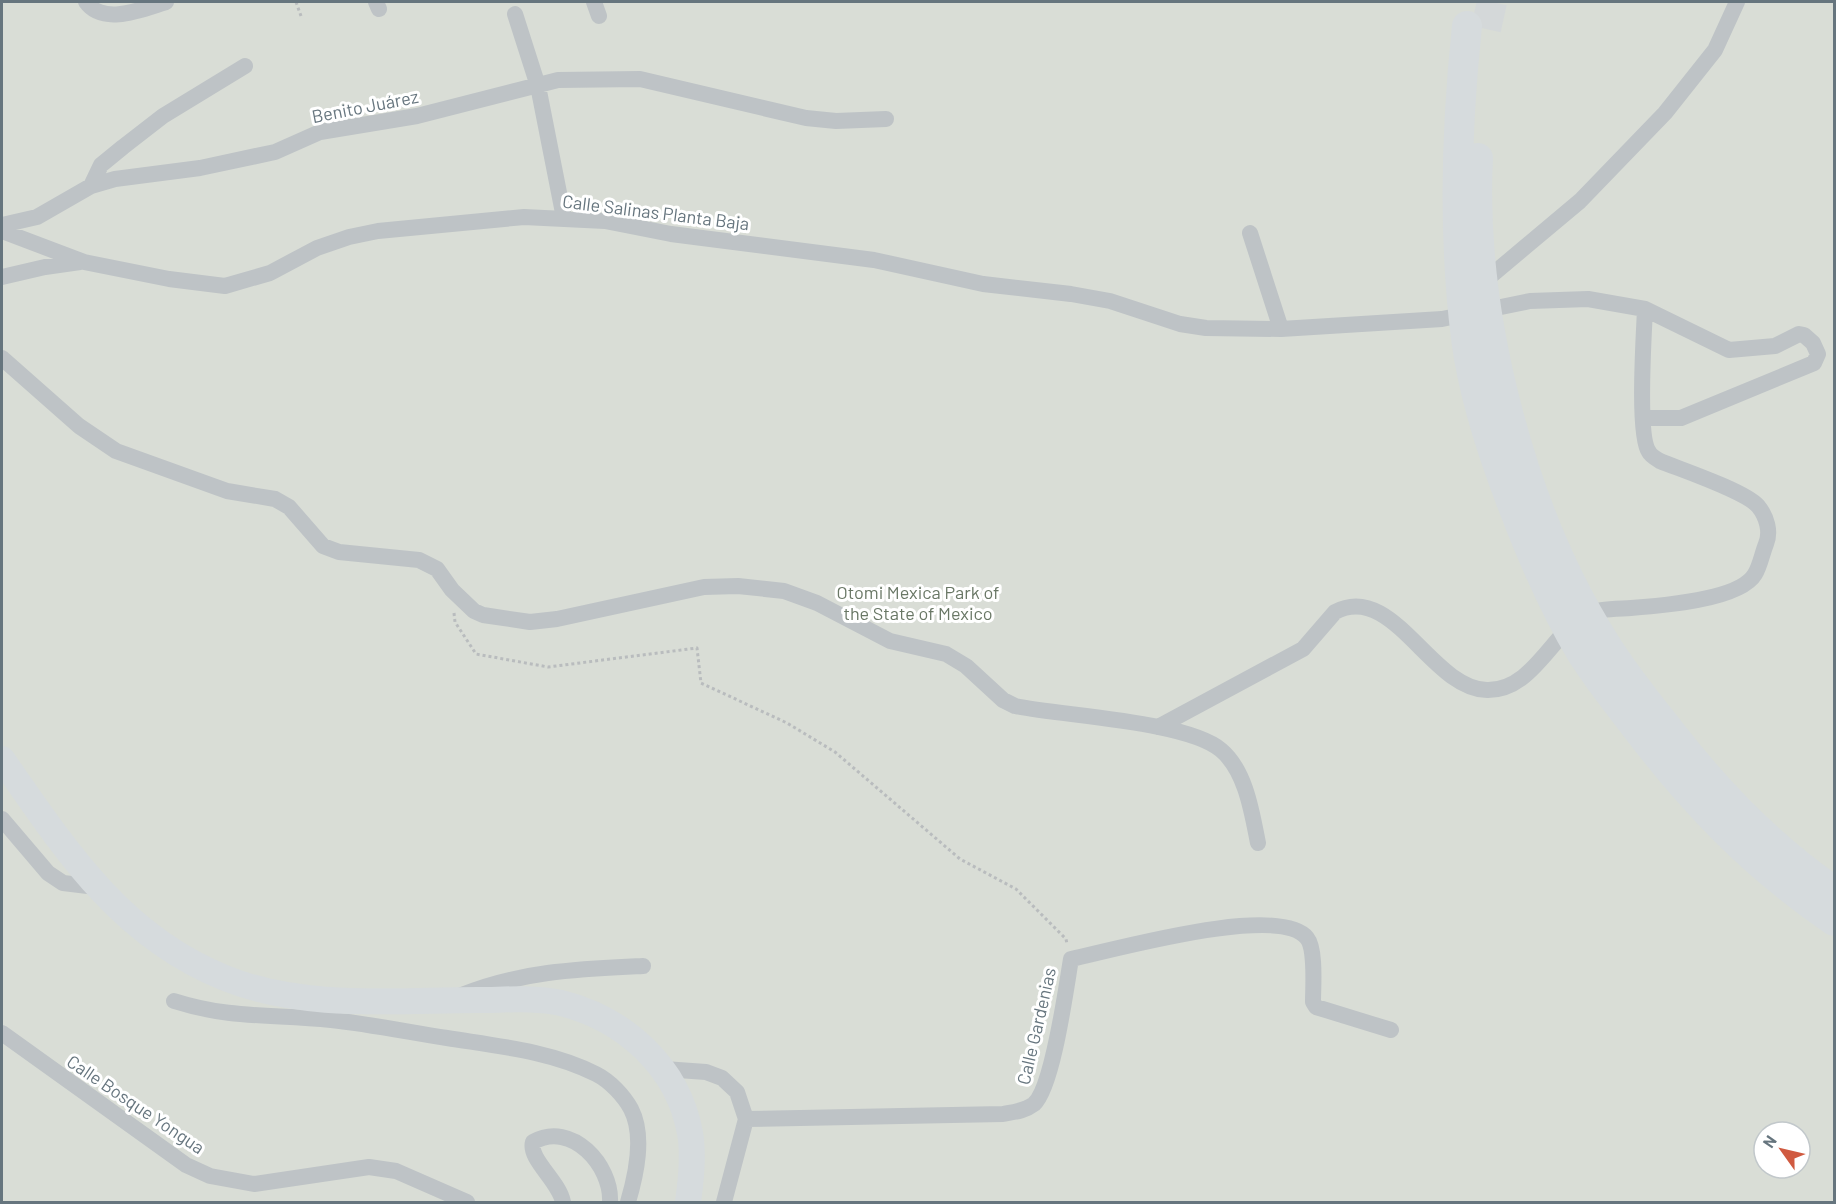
<svg xmlns="http://www.w3.org/2000/svg" width="1836" height="1204" viewBox="0 0 1836 1204" font-family="Barlow,sans-serif">
  <rect width="100%" height="100%" fill="#f9f9f7"/>
  <path fill="#d9ddd6" fill-rule="evenodd" d="M2 2H1834V1202H2ZM1764 1132H1800V1168H1764Z"/>
  <g fill="none" stroke-linecap="round" stroke-linejoin="round">
    <path stroke="#d4d8d9" stroke-width="30" stroke-dasharray="30 15" stroke-linecap="butt" d="M1486 29 1492 2"/>
    <path stroke="#b9bcbe" stroke-width="3" stroke-dasharray="3 3" stroke-linecap="butt" d="M296 2 301 16
      M454 613 455 622 476 654 548 667 697 648 701 683 787 723 835 752 960 859 1016 889 1066 939 1067 944"/>
    <path stroke="#bec3c6" stroke-width="16" d="M86 2C103 26 143 9 166 2
      M376 2 379 9
      M594 2 599 16
      M515 14 538 86 564 218
      M91 186 101 165 123 147 163 116 245 66
      M2 225 37 217 91 186 115 179 200 168 275 152 320 132 417 116 558 80 640 79 806 118 836 121 886 119
      M2 231 84 262 169 279 225 286 270 273 317 248 349 237 378 231 524 217 605 221 671 234 874 260 983 284 1071 294 1110 301 1180 324 1206 328 1281 329 1442 319 1530 301 1588 299 1645 309 1729 350 1775 346 1799 334 1804 335 1813 343 1818 354 1814 363 1681 418H1644
      M1250 233 1281 329
      M2 277 45 267 80 262
      M1481 284 1580 201 1665 113 1715 50 1737 2
      M2 358 79 426 116 451 227 491 275 499 289 507 323 546 339 552 419 560 437 569 452 590 474 611 483 615 530 622 557 619 704 587 738 586 784 591 817 603 890 641 946 654 966 666 1003 700 1015 706C1063 716 1187 721 1221 750 1246 771 1252 813 1258 843
      M1158 727 1303 649 1335 612C1393 581 1431 689 1487 690 1531 691 1551 637 1582 617 1596 608 1615 609 1631 608 1659 606 1740 600 1755 574 1760 566 1762 554 1766 544 1771 532 1767 517 1758 506 1745 491 1682 470 1660 461 1657 459 1651 456 1649 452 1637 436 1644 333 1645 309
      M2 819 48 873 63 883 96 887
      M462 995C521 971 580 969 643 966
      M174 1001C230 1019 274 1014 331 1020 369 1024 408 1032 447 1038 497 1046 551 1051 596 1074 610 1081 624 1096 631 1109 645 1136 636 1175 628 1202
      M2 1033 186 1165 210 1176 254 1184 369 1167 396 1171 467 1202
      M664 1069 706 1072 722 1078 737 1092 746 1119 724 1202
      M746 1119 1003 1114C1014 1112 1025 1111 1034 1104 1053 1087 1066 988 1071 959 1114 950 1279 903 1307 938 1316 949 1313 987 1313 1002L1316 1007 1391 1030
      M563 1202C559 1181 528 1159 533 1142 572 1120 612 1166 610 1202"/>
    <path stroke="#d6dbdd" stroke-width="26" d="M2 759C64 848 120 936 225 978 303 1010 396 1000 478 1000 504 1000 535 997 561 1003 625 1019 678 1067 690 1133 694 1155 691 1181 688 1202"/>
    <path stroke="#d6dbdd" stroke-width="30" d="M1467 26C1456 130 1453 234 1466 338 1473 394 1491 449 1511 501 1531 554 1553 606 1582 654 1598 679 1616 702 1634 725 1693 803 1753 865 1834 921
      M1478 158C1470 313 1521 511 1605 643 1624 674 1647 702 1670 731 1717 792 1770 847 1834 891"/>
  </g>
  <g text-anchor="middle" dominant-baseline="central" stroke-width="6" stroke-linejoin="round" paint-order="stroke">
    <g font-size="18" fill="#66757e" stroke="#fff">
      <text transform="translate(365 106) rotate(-11)">Benito Juárez</text>
      <text transform="translate(656 212) rotate(7)">Calle Salinas Planta Baja</text>
      <text transform="translate(1036 1026) rotate(-77)">Calle Gardenias</text>
      <text transform="translate(136 1104) rotate(34)">Calle Bosque Yongua</text>
    </g>
    <g font-size="18" fill="#697765" stroke="#fff">
      <text x="918" y="592">Otomi Mexica Park of<tspan x="918" dy="21">the State of Mexico</tspan></text>
    </g>
  </g>
  <rect width="1836" height="1204" fill="none" stroke="#66757e" stroke-width="6"/>
  <g transform="translate(1782 1150) rotate(304)"><circle r="28" fill="#ffffff" stroke="#c2c8cb" stroke-width="1.5"/>
  <path d="M0-4.5L10 22L0 15L-10 22Z" fill="#d05a40"/>
  <text y="-9" font-size="16" font-weight="bold" text-anchor="middle" fill="#66757e">N</text>
  </g>
</svg>
